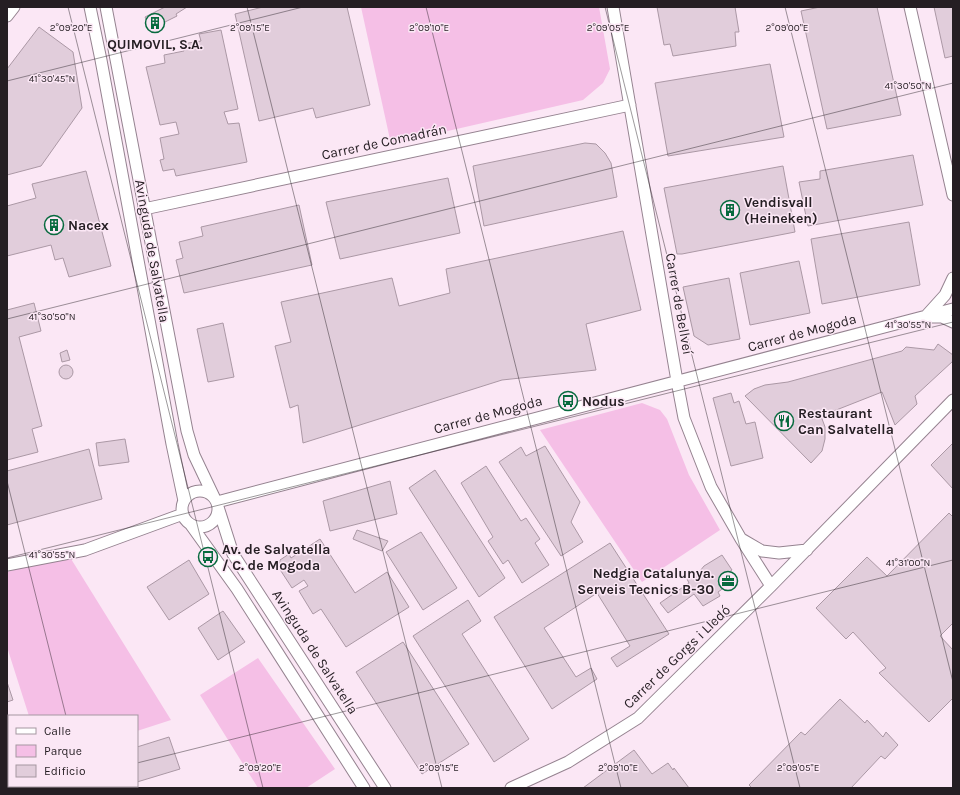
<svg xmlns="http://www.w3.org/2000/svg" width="960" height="795" viewBox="0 0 960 795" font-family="Karla,sans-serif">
  <rect width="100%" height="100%" fill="#fbe7f5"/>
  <path fill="#f5bfe6" d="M361 7H599L610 69 603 83 583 100 391 144Z
    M642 403 660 410 667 419 689 475 720 530 642 582 540 430Z
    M68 554 171 720 137 731V716H29L7 647V572Z
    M258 658 335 769 306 788H258L200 695Z"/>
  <path fill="#e1cddb" stroke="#ab98a5" d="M165 7H187L176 14 177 16 151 29 145 17Z
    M263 7H347L370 105 316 118 313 108 259 121 235 14Z
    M657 7H735L739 32H735L736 46 673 56 670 44 664 45Z
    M820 7H877L901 115 827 129 801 11Z
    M934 7H953V56L945 58Z
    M39 27 73 52 82 108 41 166 7 175V69Z
    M221 30 238 109 224 112 228 124 239 123 247 162 176 176 174 169 163 171 160 160 164 159 160 138 179 134 176 122 160 125 146 67 165 63 164 55 184 51 182 44 201 41 199 34Z
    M770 64 784 137 668 156 655 83Z
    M585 143 596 144 605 153 611 163 617 197 484 226 473 166Z
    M913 155 923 205 808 226 799 182 820 179V171Z
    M783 166 795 232 682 254H677L664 188Z
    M86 171 111 266 69 277 63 258 55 260 51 245 7 256V206L36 198 32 184Z
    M448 178 460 233 340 259 326 202Z
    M299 205 312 265 184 293 176 260 183 258 179 242 203 236 201 227Z
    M909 222 920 285 822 304 811 239Z
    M623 231 641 310 586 324 596 370 502 380 303 443 298 405 290 408 275 346 291 342 281 302 392 278 399 306 450 293 446 269Z
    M799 261 810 313 750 325 740 273Z
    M729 278 740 339 708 345 694 336 683 287Z
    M34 303 41 331 19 337 42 426 32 429 38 452 7 460V310Z
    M223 323 234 377 208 382 197 329Z
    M938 344 953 355V361L915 396 917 404 895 425 882 392 821 416 825 427V439L822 451 811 463 745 396 754 389 765 385 788 382 902 351 906 347 934 350Z
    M67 350 70 360 62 362 60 353Z
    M59 372a7 7 0 1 1 14 0a7 7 0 1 1-14 0Z
    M731 393 734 403 739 401 746 424 755 422 763 458 731 466 713 398Z
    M125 439 129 462 99 466 96 443Z
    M953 443V489L931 465Z
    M545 446 580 502 571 522 583 542 561 556 499 462 521 447 526 456Z
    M89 449 102 499 7 525V471Z
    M486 466 521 521 526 518 540 539 535 543 549 565 522 583 508 560 503 564 488 541 493 537 461 483Z
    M435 470 505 578 479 597 409 488Z
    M390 481 397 514 330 531 323 501Z
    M949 513 953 517V623L940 636 953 650V698L929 722 879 673 886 668 853 632 846 639 816 608 867 557 887 576Z
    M357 530 388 541 382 551 353 539Z
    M421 532 457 588 423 610 386 552Z
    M320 539 355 593 387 572 409 607 346 647 321 609 313 614 299 591 308 586 304 580 292 588 279 568 280 560 289 554 291 558Z
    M610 543 669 634 617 667 611 658 630 646 597 593 544 628 576 677 591 668 597 679 552 709 494 617Z
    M722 555 732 570 726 574 731 583 718 592 720 596 703 606 694 594 668 613 660 603 689 583 687 579 700 571 704 566Z
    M189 560 209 594 169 620 147 587Z
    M468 600 481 621 462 634 529 739 494 762 413 636Z
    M223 611 245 642 218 660 198 628Z
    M403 642 469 744 422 774 356 672Z
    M7 682 13 700 7 702Z
    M840 699 865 723 867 720 883 737 886 732 898 745 885 759 881 756 851 788H752L749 785 801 732 805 735Z
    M169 737 180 769 137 782V747Z
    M634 750 652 774 668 763 673 770 674 768 689 788H583Z
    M9 751V786H30L31 788H7V752Z"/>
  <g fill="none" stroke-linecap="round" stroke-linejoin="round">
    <defs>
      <path id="street" d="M90 7 101 60 172 444 184 501
        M106 7 187 431 194 455 214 497
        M613 7 677 381 684 418 711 487 741 539 771 586
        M910 7 953 195
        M7 16 14 7
        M144 209 630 105
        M926 316 945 295 953 278
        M932 317H942L953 322
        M182 509a18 18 0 1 1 36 0a18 18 0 1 1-36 0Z
        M217 502 953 309
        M218 507 233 554 385 788
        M191 525 237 589 364 788
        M743 540 762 551 779 553 807 550
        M7 565 85 550 183 514
        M511 788 568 762 638 718 771 586 953 400"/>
    </defs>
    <use href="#street" stroke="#958390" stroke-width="13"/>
    <use href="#street" stroke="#fff" stroke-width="11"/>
  </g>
  <path fill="none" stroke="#251e23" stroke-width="1" stroke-opacity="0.45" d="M68 7 263 788M247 7 442 788M426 7 621 788M605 7 800 788M785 7 953 682M7 81 303 7M7 319 953 83M7 481 66 716M7 558 953 322M137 763 953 560M83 786 84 788M39 788 47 786"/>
  <defs>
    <symbol id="building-ring" viewBox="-11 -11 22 22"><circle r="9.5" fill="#fbe7f5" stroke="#076a3e" stroke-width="1.5"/><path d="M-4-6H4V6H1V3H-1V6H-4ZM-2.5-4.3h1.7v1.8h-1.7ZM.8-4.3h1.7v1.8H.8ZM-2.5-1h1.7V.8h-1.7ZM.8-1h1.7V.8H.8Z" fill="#076a3e"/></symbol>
    <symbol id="bus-ring" viewBox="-11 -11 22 22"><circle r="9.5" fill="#fbe7f5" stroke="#076a3e" stroke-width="1.5"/><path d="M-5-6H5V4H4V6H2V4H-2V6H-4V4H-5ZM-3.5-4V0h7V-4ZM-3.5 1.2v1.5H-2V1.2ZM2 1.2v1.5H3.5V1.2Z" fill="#076a3e"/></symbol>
    <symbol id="restaurant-ring" viewBox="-11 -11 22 22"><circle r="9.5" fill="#fbe7f5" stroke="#076a3e" stroke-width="1.5"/><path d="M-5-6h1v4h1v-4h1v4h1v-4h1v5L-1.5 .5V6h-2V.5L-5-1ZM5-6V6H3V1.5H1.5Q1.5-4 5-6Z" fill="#076a3e"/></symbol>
    <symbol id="office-ring" viewBox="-11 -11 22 22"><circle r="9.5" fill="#fbe7f5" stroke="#076a3e" stroke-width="1.5"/><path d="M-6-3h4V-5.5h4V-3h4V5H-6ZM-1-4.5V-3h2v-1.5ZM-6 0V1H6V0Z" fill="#076a3e"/></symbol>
  </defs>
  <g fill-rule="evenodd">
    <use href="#building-ring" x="144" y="12" width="22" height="22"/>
    <use href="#building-ring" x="719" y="199" width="22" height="22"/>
    <use href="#building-ring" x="43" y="214" width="22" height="22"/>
    <use href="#bus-ring" x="557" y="390" width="22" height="22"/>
    <use href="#restaurant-ring" x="773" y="410" width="22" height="22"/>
    <use href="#bus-ring" x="197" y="546" width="22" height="22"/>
    <use href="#office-ring" x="717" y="570" width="22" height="22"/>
  </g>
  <g text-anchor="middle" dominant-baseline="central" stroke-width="3" stroke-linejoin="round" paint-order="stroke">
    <g font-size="14" font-weight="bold" fill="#251e23" stroke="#fbe7f5" text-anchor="start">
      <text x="155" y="44" text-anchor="middle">QUIMOVIL, S.A.</text>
      <text x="744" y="202">Vendisvall<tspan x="744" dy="16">(Heineken)</tspan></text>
      <text x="68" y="225">Nacex</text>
      <text x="582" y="401">Nodus</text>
      <text x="798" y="413">Restaurant<tspan x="798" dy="16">Can Salvatella</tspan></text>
      <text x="222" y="549">Av. de Salvatella<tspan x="222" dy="16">/ C. de Mogoda</tspan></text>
      <text x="714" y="573" text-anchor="end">Nedgia Catalunya.<tspan x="714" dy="16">Serveis Tecnics B-30</tspan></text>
    </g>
    <g font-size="14" fill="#251e23" stroke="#fbe7f5">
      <text transform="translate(384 142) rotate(-12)">Carrer de Comadrán</text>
      <text transform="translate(152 251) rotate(80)">Avinguda de Salvatella</text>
      <text transform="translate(679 304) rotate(80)">Carrer de Bellveí</text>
      <text transform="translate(802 333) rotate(-15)">Carrer de Mogoda</text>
      <text transform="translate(488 415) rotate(-15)">Carrer de Mogoda</text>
      <text transform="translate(315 652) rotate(57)">Avinguda de Salvatella</text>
      <text transform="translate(677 657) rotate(-44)">Carrer de Gorgs i Lledó</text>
    </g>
  </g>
  <g font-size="10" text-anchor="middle" fill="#251e23" stroke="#fbe7f5" stroke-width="3" stroke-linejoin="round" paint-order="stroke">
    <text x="71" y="31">2°09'20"E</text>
    <text x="250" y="31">2°09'15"E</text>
    <text x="429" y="31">2°09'10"E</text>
    <text x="608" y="31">2°09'05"E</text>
    <text x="787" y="31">2°09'00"E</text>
    <text x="52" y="82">41°30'45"N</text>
    <text x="908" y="89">41°30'50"N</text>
    <text x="52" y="320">41°30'50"N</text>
    <text x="908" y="328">41°30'55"N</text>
    <text x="52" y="558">41°30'55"N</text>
    <text x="908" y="566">41°31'00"N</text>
    <text x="260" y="771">2°09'20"E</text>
    <text x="439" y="771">2°09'15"E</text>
    <text x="618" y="771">2°09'10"E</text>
    <text x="798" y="771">2°09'05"E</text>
  </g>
  <rect width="960" height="795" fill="none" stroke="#251e23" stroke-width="16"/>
  <rect x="8" y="715" width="130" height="72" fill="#fbe7f5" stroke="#a597a1"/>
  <rect x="16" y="728" width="20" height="6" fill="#ffffff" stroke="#a597a1"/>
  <text x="44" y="735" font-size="12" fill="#251e23">Calle</text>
  <rect x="16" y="745" width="20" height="12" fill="#f5bfe6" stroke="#a597a1"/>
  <text x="44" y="755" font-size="12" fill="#251e23">Parque</text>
  <rect x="16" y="765" width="20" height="12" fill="#e1cddb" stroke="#a597a1"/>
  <text x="44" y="775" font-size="12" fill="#251e23">Edificio</text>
</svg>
